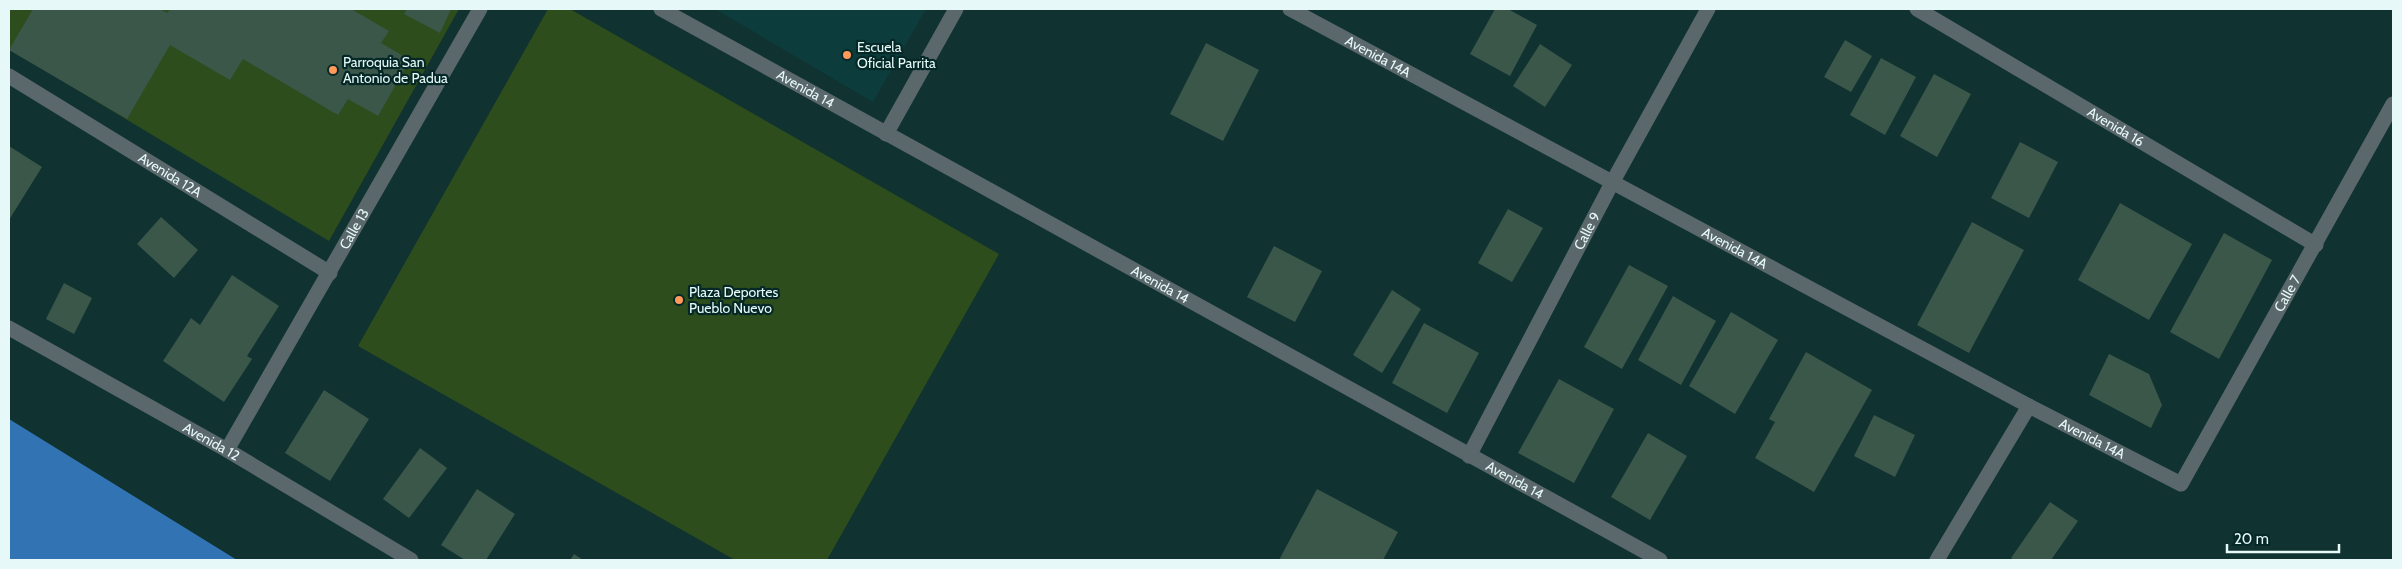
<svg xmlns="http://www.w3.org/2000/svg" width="2402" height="569" viewBox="0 0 2402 569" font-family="Cabin,sans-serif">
  <rect width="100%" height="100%" fill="#103231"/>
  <path fill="#0c3d3c" d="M715 9H926L873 102Z"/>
  <path fill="#2d4d1d" d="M9 9H459L329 241 9 49Z
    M548 9H570L999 254 827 560H735L358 346Z"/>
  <path fill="#3274b3" d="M9 419 237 560H9Z"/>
  <path fill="#3b574a" d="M33 9H160L167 13 170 9H351L389 31 381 43 410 60 378 116 348 99 338 115 243 59 230 80 170 45 127 119 9 50Z
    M407 9H451L440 33 404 14Z
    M1495 9H1508L1537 25 1510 76 1470 54Z
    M1845 40 1872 56 1851 92 1824 77Z
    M1206 43 1259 70 1223 141 1170 114Z
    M1540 44 1572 65 1545 107 1513 86Z
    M1881 58 1916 77 1885 135 1850 115Z
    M1934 74 1971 94 1937 157 1900 136Z
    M2020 142 2058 162 2029 218 1991 198Z
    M9 146 42 167 9 220Z
    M2120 203 2192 244 2149 320 2078 280Z
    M1508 209 1543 228 1512 282 1478 263Z
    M161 217 198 250 174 278 137 244Z
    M1972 222 2024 250 1969 353 1917 325Z
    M2224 233 2272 260 2219 359 2170 332Z
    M1274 246 1322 271 1295 322 1247 297Z
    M1629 265 1668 286 1622 369 1584 347Z
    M232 275 279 306 247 356 252 359 224 402 163 361 191 318 200 325Z
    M64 283 92 298 74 334 46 319Z
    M1392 290 1421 309 1382 373 1353 355Z
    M1673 296 1716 321 1681 385 1638 360Z
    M1731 312 1778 340 1735 414 1689 386Z
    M1424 323 1479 353 1447 413 1392 383Z
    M1806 352 1872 390 1814 492 1755 458 1775 422 1769 419Z
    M2109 354 2149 374 2162 405 2151 428 2089 395Z
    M1559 379 1614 409 1574 483 1518 453Z
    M324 390 369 419 330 481 285 453Z
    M1874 415 1915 435 1895 477 1854 456Z
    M1648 433 1687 456 1650 520 1611 497Z
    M420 448 447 468 409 518 383 499Z
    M477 489 515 514 486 560H465L441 545Z
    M1317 489 1398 532 1383 560H1279Z
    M2050 502 2078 521 2051 560H2014L2011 558Z
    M574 554 583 560H570Z"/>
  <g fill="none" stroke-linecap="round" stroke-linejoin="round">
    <g stroke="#5a676b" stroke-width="15">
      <path id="s1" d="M661 9 1660 560"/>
      <path id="s2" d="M1290 9 2029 406 2181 484 2393 104"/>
      <path id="s3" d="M1917 9 2316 245"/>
      <path id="s4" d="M9 76 330 273"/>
      <path d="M886 134 956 9"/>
      <path id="s5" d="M9 328 227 450 411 560"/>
      <path id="s6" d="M227 450 480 9"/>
      <path id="s7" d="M1469 456 1612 183 1708 9"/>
      <path d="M1937 560 2029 406"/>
    </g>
  </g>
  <g fill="#ff9a5b" stroke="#052827" stroke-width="2">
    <circle cx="847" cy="55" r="5"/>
    <circle cx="333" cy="70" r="5"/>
    <circle cx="679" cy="300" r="5"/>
  </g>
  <g text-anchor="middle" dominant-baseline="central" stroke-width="4.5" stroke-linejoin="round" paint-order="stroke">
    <g font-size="14" fill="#e6f9f8" stroke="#052827" text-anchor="start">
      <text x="857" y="47">Escuela<tspan x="857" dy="16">Oficial Parrita</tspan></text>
      <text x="343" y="62">Parroquia San<tspan x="343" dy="16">Antonio de Padua</tspan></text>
      <text x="689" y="292">Plaza Deportes<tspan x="689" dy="16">Pueblo Nuevo</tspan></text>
    </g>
    <g font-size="14" fill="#e6f9f8" stroke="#052827">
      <text stroke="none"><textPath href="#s2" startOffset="100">Avenida 14A</textPath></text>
      <text stroke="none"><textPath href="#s1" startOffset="165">Avenida 14</textPath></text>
      <text stroke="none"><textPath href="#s3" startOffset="231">Avenida 16</textPath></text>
      <text stroke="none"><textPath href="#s4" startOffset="189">Avenida 12A</textPath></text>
      <text stroke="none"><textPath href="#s6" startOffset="255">Calle 13</textPath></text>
      <text stroke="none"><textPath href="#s7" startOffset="254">Calle 9</textPath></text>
      <text stroke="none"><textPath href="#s2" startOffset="505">Avenida 14A</textPath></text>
      <text stroke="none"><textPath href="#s1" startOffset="570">Avenida 14</textPath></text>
      <text stroke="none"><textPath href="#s2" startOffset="1228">Calle 7</textPath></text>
      <text stroke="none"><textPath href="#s2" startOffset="910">Avenida 14A</textPath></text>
      <text stroke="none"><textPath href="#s5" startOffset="232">Avenida 12</textPath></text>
      <text stroke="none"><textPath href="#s1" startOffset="975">Avenida 14</textPath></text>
    </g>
  </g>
  <rect width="2402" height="569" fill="none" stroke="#e6f9f8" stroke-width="20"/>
  <path d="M2227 544v8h112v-8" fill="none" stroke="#e6f9f8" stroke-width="2.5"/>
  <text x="2234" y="544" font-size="15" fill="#e6f9f8" stroke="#052827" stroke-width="4" paint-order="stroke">20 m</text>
</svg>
